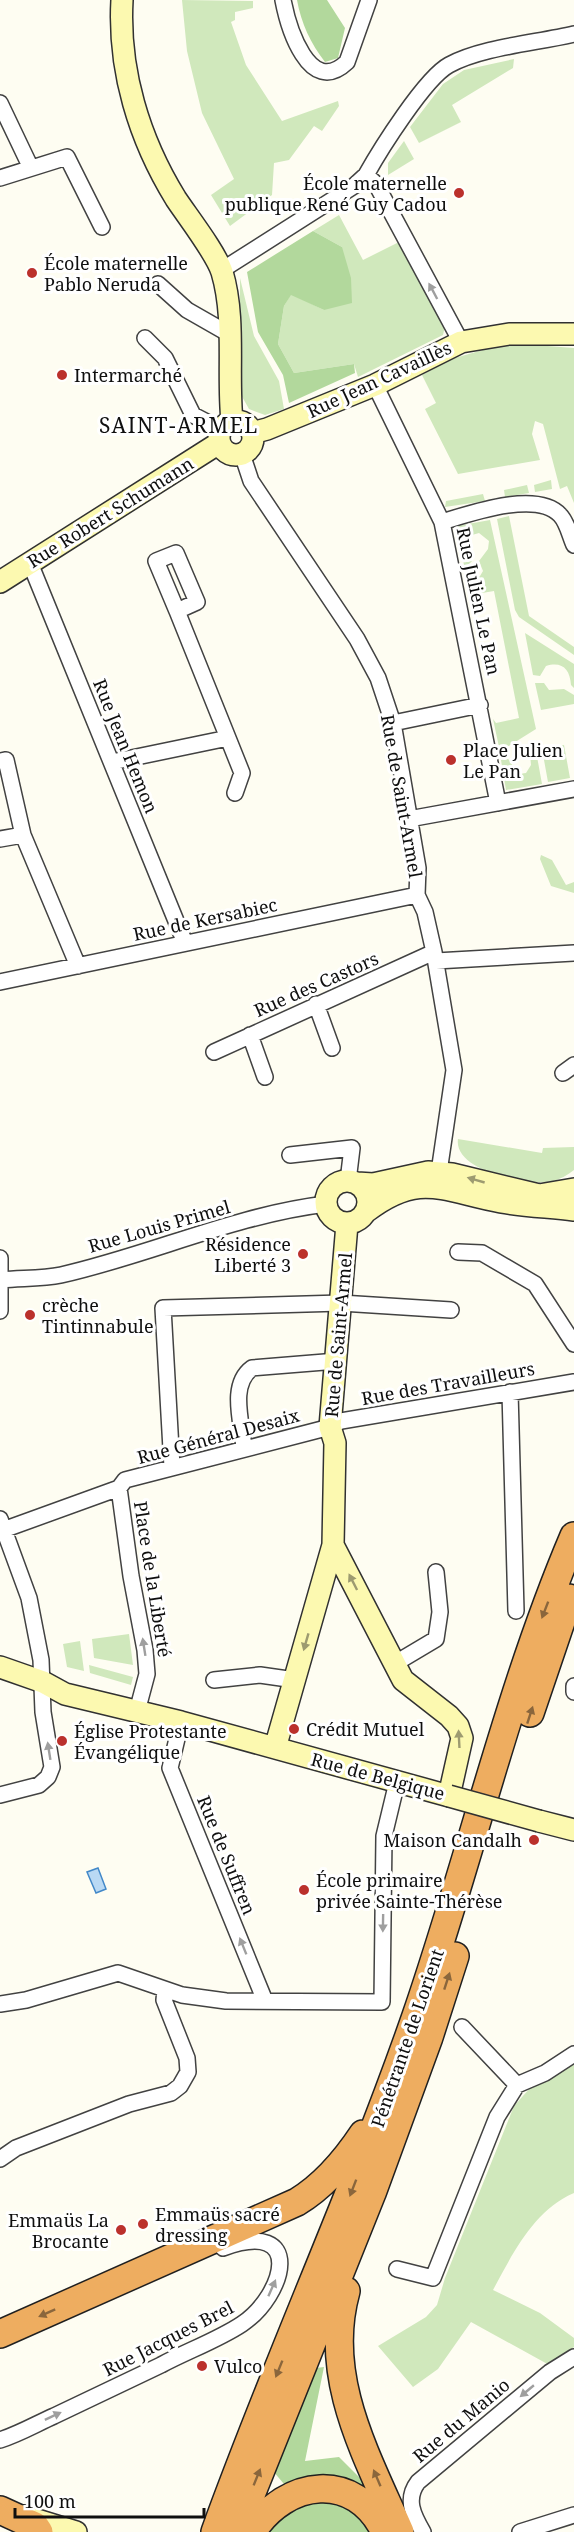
<svg xmlns="http://www.w3.org/2000/svg" width="574" height="2532" viewBox="0 0 574 2532" font-family="'Noto Serif',serif">
  <rect width="100%" height="100%" fill="#fefdf2"/>
  <path fill="#d0e8bc" d="M182 0 253 1V8L235 12V20L231 22 246 65 282 121 338 101 339 106 322 131 314 126 289 160 274 163 272 195 230 226 211 195 234 179 202 113 187 51Z
    M514 59 513 68 452 105 461 122 419 143 410 127 443 84 464 70Z
    M404 141 414 159 388 175V163Z
    M339 215 363 260 399 242 445 326 443 335 358 377 354 364 294 373 278 344 284 306 291 294 324 310 342 247 313 231Z
    M240 278 254 336 279 381 284 409 265 415 249 409 240 393Z
    M507 343 574 348V503L567 486 560 489 543 424 535 421 532 434 540 460 458 474 425 409 436 403 422 375 448 360Z
    M551 480 552 489 535 492 534 485Z
    M527 485 529 493 505 497 504 490Z
    M483 494 485 501 445 507 446 501Z
    M509 516 529 616 574 647V655L519 617 515 610 497 519Z
    M490 520 536 729 504 749 499 747 493 719 496 723 519 718 494 591 470 595 463 560 468 553 472 561 467 566 470 574 475 577 480 576 483 571 479 561 488 549 489 541 479 533 472 535 465 549 459 550 456 531 457 526Z
    M525 633 574 664V688L571 685C570 669 562 661 546 666L540 676 533 675Z
    M535 683H544L549 690 564 689 574 695V704L541 710Z
    M534 740 542 784 506 790 501 760 507 757 518 774 526 773 531 765 529 742Z
    M564 745 570 778 548 782 542 749Z
    M541 855 552 860 566 885 574 882V893L551 886 540 859Z
    M458 1139 542 1153 543 1148 574 1147V1170C568 1175 560 1179 553 1181 530 1187 453 1171 458 1139Z
    M129 1634 133 1665 94 1658 92 1639Z
    M80 1641 84 1671 67 1667 63 1644Z
    M89 1665 133 1677 131 1685 90 1673Z
    M574 2059V2193C534 2210 513 2253 493 2290L540 2313 574 2338V2347L551 2366 471 2322 438 2369 413 2387 378 2346 426 2317 437 2305 445 2278 514 2106 531 2087Z"/>
  <path fill="#b2d89c" d="M297 0H327L345 28 338 58 325 62C311 44 301 23 297 0Z
    M313 231 342 247 351 278 352 303 324 310 291 295 284 306 278 344 294 373 354 364 355 373 289 403 283 375 258 332 247 272Z
    M324 2367 305 2461 339 2457 367 2485 372 2532H262L300 2503 273 2471 316 2368Z"/>
  <path fill="#b9d9f4" stroke="#4288c8" stroke-width="1.5" d="M98 1868 106 1889 96 1893 87 1872Z"/>
  <g fill="none" stroke-linecap="round" stroke-linejoin="round">
    <defs>
      <path id="street" d="M283 0C288 26 309 98 347 62L369 0
        M0 103 30 166
        M366 175 376 184 461 342
        M0 178 67 157 102 227
        M222 270 354 186 366 175C380 150 425 78 449 65 482 47 536 43 574 34
        M158 284 187 310 229 334
        M145 338 165 358 193 415 220 429
        M375 385 442 522 498 803
        M242 454 251 481 357 639 378 678 393 723 418 868 417 895 425 912 434 952 454 1070 439 1172
        M442 522C471 513 537 490 560 515 567 522 570 536 574 545
        M30 563 185 943
        M393 723 480 705
        M228 738 242 773 235 793
        M0 761 6 760 23 835 0 839
        M112 762 228 738 177 611 197 602 176 553 156 561 177 611
        M409 819 574 789
        M23 835 78 966
        M436 961 574 953
        M0 982 417 895
        M316 1004 332 1048
        M250 1035 265 1077
        M214 1052 434 952
        M563 1073 574 1065
        M290 1155 352 1148 348 1181
        M458 1252 482 1253 535 1284 574 1344
        M0 1258V1311
        M2 1280C21 1278 42 1279 61 1275 150 1255 235 1215 326 1204
        M510 1392 516 1611
        M244 1448C242 1422 229 1385 252 1368L337 1361
        M172 1467 163 1308 341 1303 451 1310
        M119 1488 125 1480 330 1427 341 1421 574 1382
        M119 1488 131 1576 145 1650 147 1674 139 1704
        M0 1519 29 1598 41 1660 43 1712 52 1767 48 1777 39 1785 0 1795
        M3 1530 119 1488
        M394 1664 436 1639 440 1612 436 1572
        M214 1680 260 1675 295 1680
        M574 1686V1692
        M181 1722 170 1768 265 2001
        M0 2004 26 2000 118 1973 182 1995 226 2001 382 2002 384 1836 397 1782
        M462 2027 517 2085
        M0 2159 16 2148 129 2104 171 2093 180 2086 188 2072 187 2058 164 2000 165 1990
        M397 2269 433 2278 497 2117 517 2085 545 2073 574 2054
        M0 2440C19 2434 36 2424 54 2416 90 2399 125 2382 161 2365 187 2351 218 2340 242 2324 285 2295 306 2218 223 2248
        M423 2532C413 2515 405 2499 418 2482L550 2372 574 2357
        M520 2532 574 2515"/>
      <path id="secondary" d="M122 0C118 70 139 139 176 199 188 217 216 253 222 272 236 319 227 373 232 421
        M219 438a17 17 0 1 1 34 0a17 17 0 1 1-34 0Z
        M252 433 267 429 375 385 461 342 509 334H574
        M0 582 219 443
        M326 1202a21 21 0 1 1 42 0a21 21 0 1 1-42 0Z
        M357 1183 373 1184 428 1172 452 1174 539 1195 574 1189
        M367 1211C420 1171 442 1191 501 1202 525 1206 549 1207 574 1210
        M0 1667 43 1682 65 1694 181 1722 449 1796 462 1738 458 1726 449 1716 403 1680 333 1545 335 1443 330 1427 347 1224
        M275 1748 333 1545
        M539 1821 574 1830
        M24 2516 76 2532"/>
      <path id="highway" d="M530 1713 569 1598
        M346 2291C322 2377 366 2454 400 2532
        M0 2334 297 2202C325 2185 345 2161 363 2134
        M0 2510 35 2526 39 2532
        M215 2532C278 2358 355 2191 416 2016 471 1857 508 1691 574 1536
        M236 2532 372 2193 429 2037 455 1956
        M252 2532C286 2479 355 2470 385 2532"/>
    </defs>
    <use href="#street" stroke="#424242" stroke-width="18"/>
    <use href="#secondary" stroke="#313131" stroke-width="24"/>
    <use href="#highway" stroke="#202020" stroke-width="30"/>
    <use href="#street" stroke="#fff" stroke-width="15"/>
    <use href="#secondary" stroke="#fcf9b0" stroke-width="21"/>
    <use href="#highway" stroke="#eead60" stroke-width="27"/>
    <defs>
      <path id="secondary-bridge" d="M449 1796 539 1821"/>
    </defs>
    <use href="#secondary-bridge" stroke="#313131" stroke-width="24" stroke-linecap="butt"/>
    <use href="#secondary-bridge" stroke="#fcf9b0" stroke-width="21"/>
  </g>
  <defs><path id="oneway-solid" d="M-6-.8H1V-3.2L6.5 0L1 3.2V.8H-6Z" transform="scale(1.5)"/></defs>
  <g fill="#9f9f9f">
    <use href="#oneway-solid" transform="translate(433 291) rotate(-118)"/>
    <use href="#oneway-solid" transform="translate(144 1647) rotate(-99)"/>
    <use href="#oneway-solid" transform="translate(49 1751) rotate(-99)"/>
    <use href="#oneway-solid" transform="translate(383 1923) rotate(91)"/>
    <use href="#oneway-solid" transform="translate(243 1946) rotate(-112)"/>
    <use href="#oneway-solid" transform="translate(272 2288) rotate(-66)"/>
    <use href="#oneway-solid" transform="translate(527 2391) rotate(140)"/>
    <use href="#oneway-solid" transform="translate(53 2416) rotate(-25)"/>
  </g>
  <g fill="#9d9b70">
    <use href="#oneway-solid" transform="translate(476 1180) rotate(-164)"/>
    <use href="#oneway-solid" transform="translate(353 1582) rotate(-117)"/>
    <use href="#oneway-solid" transform="translate(306 1642) rotate(106)"/>
    <use href="#oneway-solid" transform="translate(459 1739) rotate(-93)"/>
  </g>
  <g fill="#8a663c">
    <use href="#oneway-solid" transform="translate(545 1610) rotate(111)"/>
    <use href="#oneway-solid" transform="translate(530 1715) rotate(-72)"/>
    <use href="#oneway-solid" transform="translate(447 1981) rotate(-72)"/>
    <use href="#oneway-solid" transform="translate(353 2188) rotate(111)"/>
    <use href="#oneway-solid" transform="translate(47 2313) rotate(156)"/>
    <use href="#oneway-solid" transform="translate(279 2369) rotate(112)"/>
    <use href="#oneway-solid" transform="translate(257 2477) rotate(-68)"/>
    <use href="#oneway-solid" transform="translate(377 2478) rotate(-113)"/>
  </g>
  <g fill="#bb312c" stroke="#fff" stroke-width="2">
    <circle cx="459" cy="193" r="6"/>
    <circle cx="32" cy="273" r="6"/>
    <circle cx="62" cy="375" r="6"/>
    <circle cx="451" cy="760" r="6"/>
    <circle cx="303" cy="1254" r="6"/>
    <circle cx="30" cy="1315" r="6"/>
    <circle cx="294" cy="1729" r="6"/>
    <circle cx="62" cy="1741" r="6"/>
    <circle cx="534" cy="1840" r="6"/>
    <circle cx="304" cy="1890" r="6"/>
    <circle cx="143" cy="2224" r="6"/>
    <circle cx="121" cy="2230" r="6"/>
    <circle cx="202" cy="2366" r="6"/>
  </g>
  <g text-anchor="middle" dominant-baseline="central" stroke-width="6" stroke-linejoin="round" paint-order="stroke">
    <g font-size="18" fill="#0f0f0f" stroke="#fff" text-anchor="start">
      <text x="447" y="183" text-anchor="end">École maternelle<tspan x="447" dy="21">publique René Guy Cadou</tspan></text>
      <text x="44" y="263">École maternelle<tspan x="44" dy="21">Pablo Neruda</tspan></text>
      <text x="74" y="375">Intermarché</text>
      <text x="463" y="750">Place Julien<tspan x="463" dy="21">Le Pan</tspan></text>
      <text x="291" y="1244" text-anchor="end">Résidence<tspan x="291" dy="21">Liberté 3</tspan></text>
      <text x="42" y="1305">crèche<tspan x="42" dy="21">Tintinnabule</tspan></text>
      <text x="306" y="1729">Crédit Mutuel</text>
      <text x="74" y="1731">Église Protestante<tspan x="74" dy="21">Évangélique</tspan></text>
      <text x="522" y="1840" text-anchor="end">Maison Candalh</text>
      <text x="316" y="1880">École primaire<tspan x="316" dy="21">privée Sainte-Thérèse</tspan></text>
      <text x="155" y="2214">Emmaüs sacré<tspan x="155" dy="21">dressing</tspan></text>
      <text x="109" y="2220" text-anchor="end">Emmaüs La<tspan x="109" dy="21">Brocante</tspan></text>
      <text x="214" y="2366">Vulco</text>
    </g>
    <g font-size="18" fill="#0f0f0f" stroke="#fff">
      <text transform="translate(379 379) rotate(-25)">Rue Jean Cavaillès</text>
      <text transform="translate(110 512) rotate(-32)">Rue Robert Schumann</text>
      <text transform="translate(479 601) rotate(78)">Rue Julien Le Pan</text>
      <text transform="translate(126 746) rotate(68)">Rue Jean Hemon</text>
      <text transform="translate(402 796) rotate(80)">Rue de Saint-Armel</text>
      <text transform="translate(205 919) rotate(-12)">Rue de Kersabiec</text>
      <text transform="translate(316 984) rotate(-24)">Rue des Castors</text>
      <text transform="translate(159 1226) rotate(-16)">Rue Louis Primel</text>
      <text transform="translate(338 1335) rotate(-85)">Rue de Saint-Armel</text>
      <text transform="translate(448 1383) rotate(-10)">Rue des Travailleurs</text>
      <text transform="translate(218 1436) rotate(-15)">Rue Général Desaix</text>
      <text transform="translate(153 1579) rotate(81)">Place de la Liberté</text>
      <text transform="translate(378 1776) rotate(15)">Rue de Belgique</text>
      <text transform="translate(227 1855) rotate(68)">Rue de Suffren</text>
      <text transform="translate(407 2038) rotate(-71)">Pénétrante de Lorient</text>
      <text transform="translate(168 2338) rotate(-27)">Rue Jacques Brel</text>
      <text transform="translate(461 2420) rotate(-40)">Rue du Manio</text>
    </g>
    <g font-size="21" letter-spacing="1.5" fill="#0f0f0f" stroke="#fff">
      <text x="179" y="425">SAINT-ARMEL</text>
    </g>
  </g>
  <path d="M15 2508v9h189v-9" fill="none" stroke="#0f0f0f" stroke-width="3"/>
  <text x="24" y="2508" font-size="18" fill="#0f0f0f" stroke="#ffffff" stroke-width="4.5" paint-order="stroke">100 m</text>
</svg>
